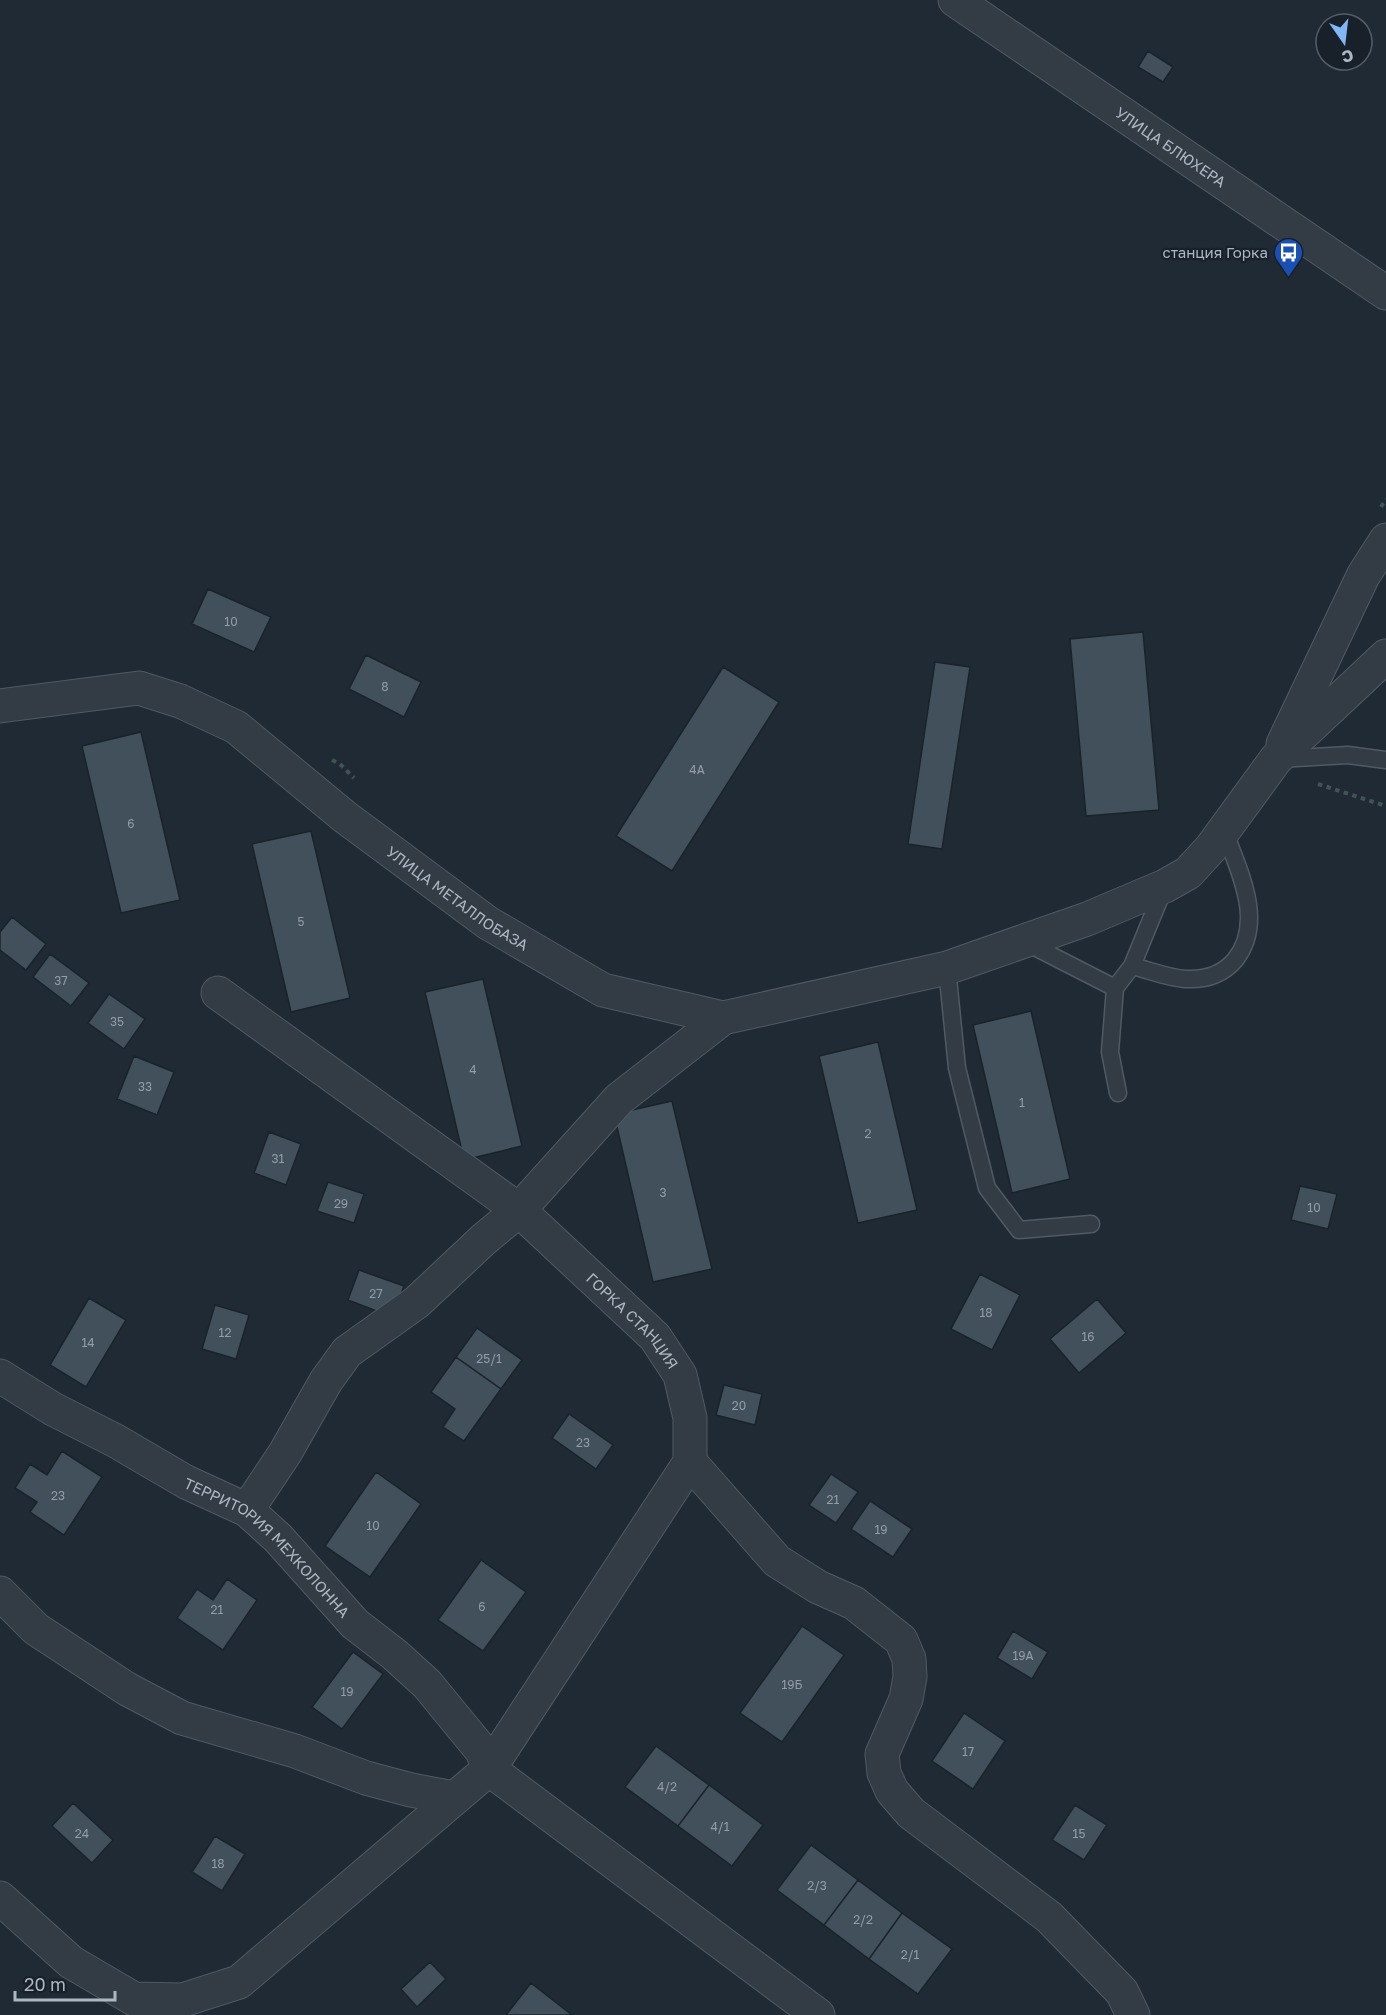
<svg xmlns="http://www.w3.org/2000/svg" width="1386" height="2015" viewBox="0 0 1386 2015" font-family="'Golos Text',sans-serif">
  <rect width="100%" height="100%" fill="#1f2a34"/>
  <path fill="#42505c" stroke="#1a232b" stroke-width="1.5" d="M1148 51 1173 67 1163 82 1138 67Z
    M208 589 271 617 254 652 192 624Z
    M1143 632 1159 810 1086 816 1070 639Z
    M366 655 421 682 404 717 349 689Z
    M935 662 970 667 942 849 908 844Z
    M723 667 779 702 672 871 616 836Z
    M141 732 180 900 121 913 82 746Z
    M311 831 350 998 291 1012 252 844Z
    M12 917 46 944 26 970 0 950V932Z
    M50 954 89 983 71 1006 33 977Z
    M483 979 522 1146 464 1160 425 992Z
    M109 994 145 1019 124 1049 88 1023Z
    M1031 1011 1070 1179 1012 1193 973 1025Z
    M878 1042 917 1210 858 1223 819 1056Z
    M134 1056 174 1072 157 1115 117 1099Z
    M672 1101 712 1269 653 1282 614 1114Z
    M269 1132 301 1144 286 1185 254 1173Z
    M328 1182 364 1194 354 1223 317 1211Z
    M1300 1186 1337 1194 1328 1229 1291 1220Z
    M359 1270 404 1286 392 1317 348 1300Z
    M980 1274 1020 1295 992 1350 951 1329Z
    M89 1298 126 1320 86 1387 50 1365Z
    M1097 1299 1126 1333 1079 1373 1050 1339Z
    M215 1305 249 1315 236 1359 202 1349Z
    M477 1328 522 1360 501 1389 456 1357Z
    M456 1357 501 1389 464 1441 443 1427 455 1409 431 1392Z
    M724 1385 762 1394 755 1425 716 1415Z
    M569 1414 613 1445 596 1469 552 1438Z
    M62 1451 102 1477 64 1535 30 1512 37 1502 15 1488 30 1464 47 1475Z
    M376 1472 421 1504 370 1577 325 1546Z
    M831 1474 858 1492 836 1523 809 1505Z
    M870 1501 912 1529 893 1557 851 1529Z
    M481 1560 526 1592 483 1651 438 1620Z
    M227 1579 257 1600 223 1650 177 1618 197 1589 213 1600Z
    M802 1626 844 1655 782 1742 740 1713Z
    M1013 1631 1048 1652 1032 1679 997 1658Z
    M353 1652 383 1674 342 1729 312 1707Z
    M964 1713 1005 1741 973 1789 932 1761Z
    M656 1746 709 1785 678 1826 625 1787Z
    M709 1785 763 1825 732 1866 678 1826Z
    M73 1803 113 1840 92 1863 52 1826Z
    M1075 1805 1107 1825 1084 1860 1052 1840Z
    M215 1836 245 1854 222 1891 192 1872Z
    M811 1845 858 1880 824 1925 777 1890Z
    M858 1880 902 1913 869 1959 824 1925Z
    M902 1913 952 1949 918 1994 869 1959Z
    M430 1962 446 1979 417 2007 401 1989Z
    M531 1983 572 2015H506Z"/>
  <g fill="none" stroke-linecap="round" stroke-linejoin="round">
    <defs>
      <path id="lane" d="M1279 759 1348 755 1386 760
        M1025 942 1115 988
        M1132 966C1149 970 1168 978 1186 979 1205 980 1222 975 1235 960 1266 921 1238 870 1224 830
        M947 968 957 1068 987 1188 1019 1230 1091 1224
        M1118 1093 1110 1052 1115 988 1132 966 1164 888"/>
      <g id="street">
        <path id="s1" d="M955 0 1386 293"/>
        <path id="s2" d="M0 706 139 688 180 701 236 727 345 817 488 923 603 990 723 1018 947 968 1087 919 1165 886 1188 873 1211 848 1276 759 1386 656"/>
        <path d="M1283 744 1363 576 1386 540"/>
        <path id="s3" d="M218 993 519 1210 655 1337 680 1375 690 1418V1462L489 1769"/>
        <path id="s4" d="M0 1376 53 1409 116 1441 186 1482 247 1510 278 1538 355 1624 394 1654 427 1684 482 1751 489 1769"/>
        <path d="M690 1462 777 1561 818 1587 854 1603 901 1640 909 1659 910 1677 906 1699 882 1754 884 1773 892 1791 911 1813 1049 1917 1122 1992 1133 2015"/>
        <path d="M247 1510 285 1453 326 1381 347 1352 417 1302 483 1240 519 1210 619 1099 723 1018"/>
        <path d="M0 1593 36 1629 127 1689 182 1718 295 1751 366 1778 411 1790 454 1798"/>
        <path d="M0 1898 71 1962 134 1999 183 2000 239 1982 489 1769 818 2015"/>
      </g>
    </defs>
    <use href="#lane" stroke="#505a63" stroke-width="19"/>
    <use href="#street" stroke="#505a63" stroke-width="35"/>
    <path stroke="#415455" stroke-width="4" stroke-dasharray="4.5 4.5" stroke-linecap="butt" d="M1381 507 1386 499
      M332 760 340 764 354 778
      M1318 784 1386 806"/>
    <use href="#lane" stroke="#333c45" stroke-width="16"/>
    <use href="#street" stroke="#333c45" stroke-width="33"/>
  </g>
  <defs>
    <symbol id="bus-pin" viewBox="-11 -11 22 30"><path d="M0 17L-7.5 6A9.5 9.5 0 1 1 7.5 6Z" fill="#1a4fb4" stroke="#182129"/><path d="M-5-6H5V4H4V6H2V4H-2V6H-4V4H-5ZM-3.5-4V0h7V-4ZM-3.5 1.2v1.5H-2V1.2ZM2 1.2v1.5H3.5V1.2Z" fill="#fff"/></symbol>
  </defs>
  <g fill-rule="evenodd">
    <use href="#bus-pin" x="1272" y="236" width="33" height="45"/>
  </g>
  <g text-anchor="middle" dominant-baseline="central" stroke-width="4.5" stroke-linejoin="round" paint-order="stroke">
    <g font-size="12" fill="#929da8">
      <text x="231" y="621">10</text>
      <text x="385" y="686">8</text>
      <text x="697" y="769">4А</text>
      <text x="131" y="823">6</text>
      <text x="301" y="921">5</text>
      <text x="61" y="980">37</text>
      <text x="117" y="1021">35</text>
      <text x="473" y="1069">4</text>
      <text x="145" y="1086">33</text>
      <text x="1022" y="1102">1</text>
      <text x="868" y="1133">2</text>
      <text x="278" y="1158">31</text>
      <text x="663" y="1192">3</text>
      <text x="341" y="1203">29</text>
      <text x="1314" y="1207">10</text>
      <text x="376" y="1293">27</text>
      <text x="986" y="1312">18</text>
      <text x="225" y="1332">12</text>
      <text x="1088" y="1336">16</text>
      <text x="88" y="1342">14</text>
      <text x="489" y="1358">25/1</text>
      <text x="739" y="1405">20</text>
      <text x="583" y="1442">23</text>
      <text x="58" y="1495">23</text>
      <text x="833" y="1499">21</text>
      <text x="373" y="1525">10</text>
      <text x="881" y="1529">19</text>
      <text x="482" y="1606">6</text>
      <text x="217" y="1609">21</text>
      <text x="1023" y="1655">19А</text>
      <text x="792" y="1684">19Б</text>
      <text x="347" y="1691">19</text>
      <text x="968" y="1751">17</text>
      <text x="667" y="1786">4/2</text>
      <text x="720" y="1826">4/1</text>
      <text x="82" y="1833">24</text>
      <text x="1079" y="1833">15</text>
      <text x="218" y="1863">18</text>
      <text x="817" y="1885">2/3</text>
      <text x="863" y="1919">2/2</text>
      <text x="910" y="1954">2/1</text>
    </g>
    <g font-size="15" fill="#acb7c2" stroke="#182129">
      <text stroke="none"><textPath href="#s1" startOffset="261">УЛИЦА БЛЮХЕРА</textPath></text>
      <text stroke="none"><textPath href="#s2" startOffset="525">УЛИЦА МЕТАЛЛОБАЗА</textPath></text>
      <text stroke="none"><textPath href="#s3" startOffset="530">ГОРКА СТАНЦИЯ</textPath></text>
      <text stroke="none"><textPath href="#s4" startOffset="320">ТЕРРИТОРИЯ МЕХКОЛОННА</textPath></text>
    </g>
    <g font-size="15" fill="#acb7c2" stroke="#182129" text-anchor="end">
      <text x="1268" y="252">станция Горка</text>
    </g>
  </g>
  <g transform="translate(1344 42) rotate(166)"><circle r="28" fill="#182129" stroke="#535d66" stroke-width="1.5"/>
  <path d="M0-4.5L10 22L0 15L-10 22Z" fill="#80b7f4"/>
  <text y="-9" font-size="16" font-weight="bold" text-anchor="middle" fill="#acb7c2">С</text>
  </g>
  <path d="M15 1991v9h100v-9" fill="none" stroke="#acb7c2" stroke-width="3"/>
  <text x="24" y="1991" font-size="18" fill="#acb7c2" stroke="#182129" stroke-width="4.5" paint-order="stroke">20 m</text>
</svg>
